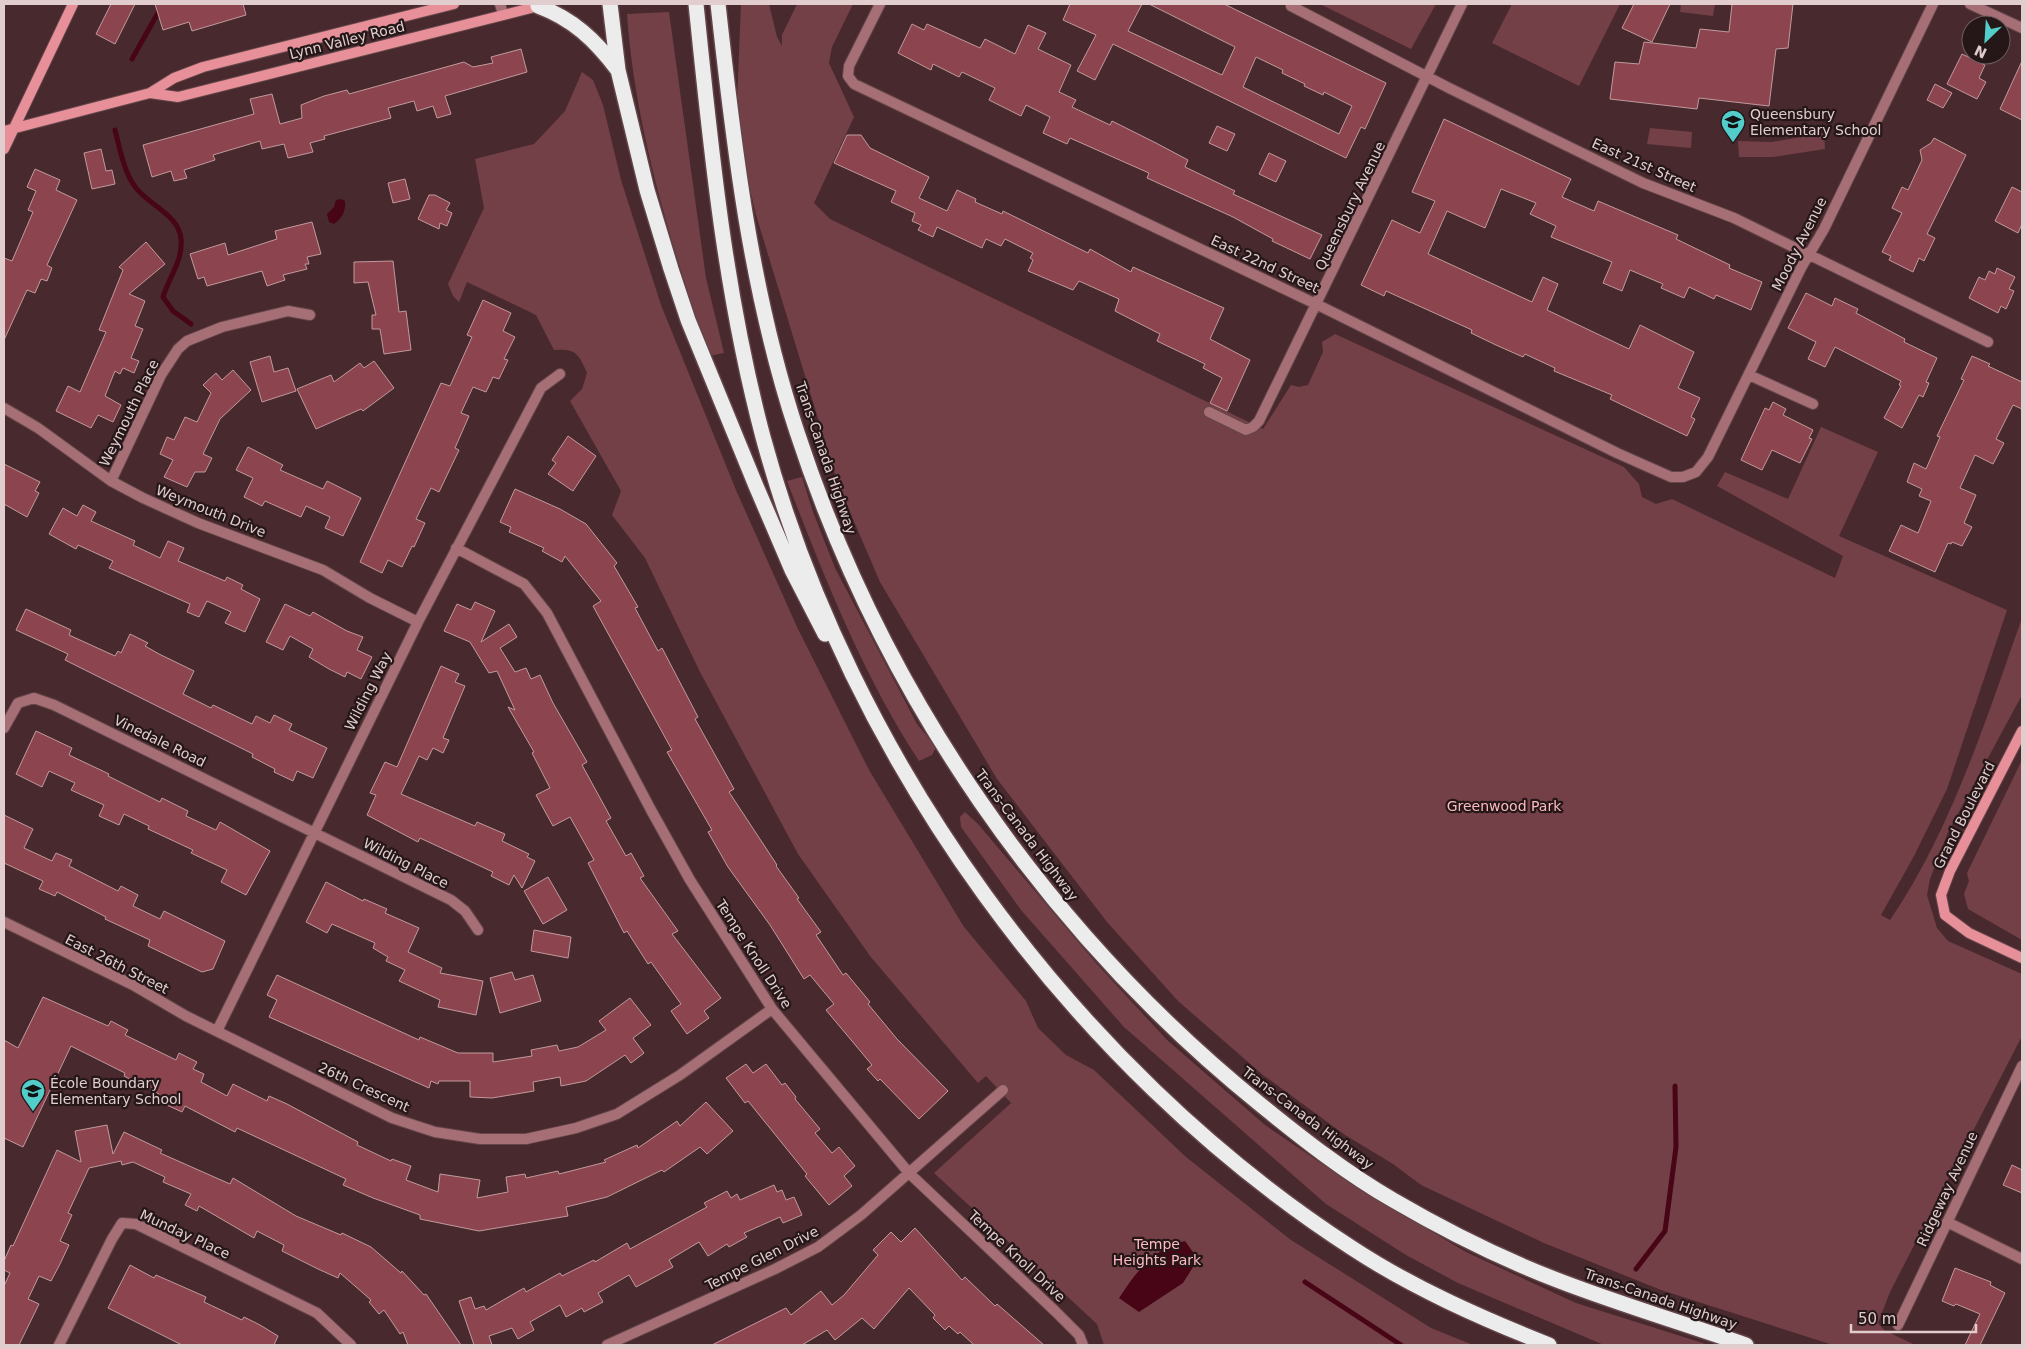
<svg xmlns="http://www.w3.org/2000/svg" width="2026" height="1349" viewBox="0 0 2026 1349" font-family="'DejaVu Sans',sans-serif">
  <rect width="100%" height="100%" fill="#48292d"/>
  <path fill="#744047" d="M741 4H769L777 37 782 46V35L797 4H853L832 47 829 63 854 117 814 203 830 219 1263 429 1291 385 1299 387 1308 385 1323 352 1322 342 1335 334 1624 467 1639 484 1642 497 1656 504 1672 499 1835 578 1843 556 1717 486 1725 472 1788 499 1821 427 1878 452 1839 536 2007 610 1947 789 1914 856 1881 915 1890 920C1950 833 1987 717 2022 618V695L1948 832 1930 879 1927 895 1937 928 1948 941 2022 974V1036L1890 1292 1878 1323 1884 1330 1915 1345H1833L1661 1290 1544 1243 1421 1185 1393 1164 1345 1135 1263 1075 1178 1001 1107 922 997 779 880 582 838 484 756 215 736 127Z
    M1320 4H1436L1411 49Z
    M1512 4H1620L1579 86 1492 43Z
    M1681 4H1715L1713 16 1680 12Z
    M669 12 706 278 724 353 709 356C672 246 635 131 627 14Z
    M582 72 593 80 603 105 621 180 661 305 736 490 797 627 869 770 964 927 1026 1001 1038 1028 1066 1055 1094 1070 1186 1157 1291 1240 1431 1328 1473 1345H1104L1097 1324 934 1173 1011 1103 986 1076 978 1083 870 956 798 854 700 672 645 558 612 515 621 491 570 401 582 389 587 373C579 354 576 348 554 350L536 315 467 282 459 302 453 296 448 284 484 208 475 159 534 144 565 111Z
    M1650 128 1692 132 1691 148 1647 144Z
    M1824 133 1825 149 1773 157H1739L1738 141 1772 142Z
    M802 477 813 512 835 568 917 724 936 747 932 755 919 761C862 674 824 576 787 481Z
    M2022 760V940L1968 909 1964 894 1969 881 1967 873Z
    M965 812 978 824 1095 962 1167 1040 1265 1125 1359 1189 1466 1252 1576 1303 1709 1345H1604L1458 1283 1406 1255 1326 1204 1124 1027 1021 910 961 827 960 817Z"/>
  <path fill="#470516" d="M341 199 345 201C346 211 342 218 334 224L329 222 327 214 334 207 336 200Z
    M1185 1241 1198 1259 1183 1283 1139 1312 1119 1298C1136 1272 1154 1248 1185 1241Z"/>
  <g fill="none" stroke-linecap="round" stroke-linejoin="round">
    <path stroke="#470516" stroke-width="5" d="M132 59 163 4
      M115 130C120 149 124 173 136 188 150 206 179 215 181 239 183 261 169 277 163 297L173 311 191 324
      M1636 1269 1665 1231 1676 1147 1675 1086
      M1305 1282 1401 1345"/>
  </g>
  <path fill="#8c454f" stroke="#c19a9d" fill-rule="evenodd" d="M111 4H135L115 44 96 34Z
    M155 4H243L246 15 192 31 189 22 163 30Z
    M1070 4H1142L1128 31 1222 75 1235 47 1149 4H1224L1386 83 1365 129 1361 127 1346 158 1113 44 1095 80 1077 71 1096 35 1063 20ZM1256 57 1283 70 1282 73 1305 84 1304 86 1323 95 1324 92 1352 106 1339 134 1243 87Z
    M1634 4H1670L1652 42 1622 28Z
    M1732 4H1793L1788 48 1776 49 1769 106 1699 98 1697 109 1610 99 1615 62 1639 64 1644 42 1696 48 1700 29 1729 32Z
    M912 24 924 30 927 24 980 48 985 39 1015 54 1028 25 1046 33 1038 49 1071 65 1059 92 1076 100 1072 107 1110 125 1112 121 1156 143 1188 160 1185 167 1235 191 1233 194 1322 235 1310 259 1272 241 1273 239 1233 217 1147 178 1149 173 1070 138 1067 144 1043 133 1050 117 1026 105 1021 116 989 100 995 88 962 72 959 77 933 64 931 70 898 53Z
    M521 49 527 72 445 96 451 114 437 118 433 106 417 111 414 101 388 108 391 118 324 136 325 139 310 143 313 152 288 158 284 144 262 149 260 141 213 155 215 160 184 170 187 178 174 181 171 171 152 177 143 145 254 114 250 99 272 94 280 124 302 118 301 105 324 96 347 90 349 94 464 62 473 67 493 63 491 57Z
    M1962 54 1985 65 1979 78 1986 82 1977 99 1947 84Z
    M2022 61V120L2000 109Z
    M1935 84 1952 93 1943 108 1927 100Z
    M1444 119 1571 179 1562 197 1594 211 1598 201 1678 235 1676 239 1730 265 1729 268 1762 282 1751 310 1716 295 1714 299 1689 287 1684 298 1661 288 1663 284 1630 270 1622 291 1603 283 1612 262 1551 237 1556 226 1530 214 1536 203 1501 189 1485 228 1447 211 1428 254 1532 302 1543 277 1558 284 1547 310 1629 349 1640 325 1694 352 1678 388 1700 398 1691 417 1695 419 1687 436 1610 399 1612 395 1554 371 1555 368 1525 354 1523 357 1496 345 1471 333 1472 330 1386 291 1384 296 1361 285 1392 220 1420 233 1435 201 1412 192Z
    M1217 126 1235 134 1227 151 1209 143Z
    M847 135H861L870 148 929 177 919 198 947 211 957 190 976 199 975 202 1002 214 1003 211 1088 253 1090 249 1131 272 1133 267 1224 308 1210 339 1250 360 1227 411 1210 403 1222 378 1203 368 1205 364 1157 341 1160 334 1115 311 1119 299 1079 281 1073 290 1028 271 1033 260 1030 258 1033 253 1005 239 1001 246 986 239 982 248 937 227 933 237 918 230 921 225 912 221 915 213 891 202 896 191 834 163Z
    M1934 138 1966 155 1927 234 1935 238 1924 261 1919 258 1913 272 1889 260 1891 256 1882 252 1902 213 1892 208 1902 187 1908 190 1922 160 1920 150 1931 143Z
    M101 149 106 171 112 170 115 184 92 189 84 153Z
    M1269 153 1286 161 1276 182 1259 174Z
    M35 169 60 180 56 190 77 200 47 265 52 268 47 281 41 279 35 293 27 290 4 340V258L12 261 33 212 28 210 36 191 27 187Z
    M405 179 410 199 393 203 388 183Z
    M2012 187 2022 192V224L2018 233 1995 221Z
    M429 195H435L450 203 446 210 452 213 447 226 440 223 439 229 418 219Z
    M312 222 321 254 307 257 309 264H305L307 269 283 275 285 280 267 286 262 271 207 286 204 277 198 279 190 254 225 243 228 255 277 239 275 231Z
    M146 242 165 264 129 294 145 301 135 326 143 329 131 358 139 361 134 373 123 368 120 374 115 371 105 396 121 405 113 422 98 415 91 428 56 411 68 386 80 392 106 332 99 330 123 270 119 267Z
    M393 261 399 312 406 311 411 350 384 354 380 329H372V315H376L368 282 354 283V262Z
    M1997 268 2015 277 2009 289 2014 291 2006 309 2001 306 1998 313 1969 298 1979 277 1985 280 1989 271 1995 274Z
    M1806 293 1832 306 1835 298 1858 309 1856 313 1905 339 1904 342 1937 358 1926 382 1929 383 1923 397 1919 395 1902 428 1884 418 1901 386 1899 385 1901 381 1835 347 1825 367 1808 359 1816 342 1788 328Z
    M483 300 511 313 503 331 515 337 504 359 508 360 499 379 493 377 486 392 473 387 461 413 469 416 455 448 459 450 439 492 431 488 416 519 425 523 414 547 412 546 402 567 388 560 382 573 360 562 441 383 450 386 472 337 467 335Z
    M270 356 274 372 288 368 296 391 262 402 250 362Z
    M1972 356 1990 364 1988 366 2022 382V409L2013 405 1996 439 2004 443 1993 464 1975 455 1960 488 1976 495 1964 523 1972 527 1962 546 1952 542 1951 544 1948 543 1935 572 1889 551 1901 525 1918 533 1931 501 1919 496 1922 489 1907 482 1914 463 1926 469 1940 437 1937 436 1964 380 1961 379Z
    M374 361 394 388 363 411 361 409 316 429 297 389 331 375 334 382 360 363 364 368Z
    M233 370 251 390 220 419 203 454 212 458 205 472H195L187 487 164 477 173 460 160 454 167 437 174 440 185 417 197 422 211 393 203 385 216 373 222 380Z
    M1773 402 1786 409 1783 415 1813 430 1809 438 1812 439 1800 463 1772 450 1762 470 1741 460 1765 408 1769 410Z
    M568 436 596 456 573 491 548 474 556 463 552 460Z
    M248 447 283 465 280 470 323 489 327 481 361 498 343 536 325 528 330 517 306 506 301 517 265 501 262 506 244 497 253 478 236 470Z
    M4 464 40 482 35 491 39 493 27 517 4 504Z
    M515 489 560 509 586 524 617 563 614 566 638 607 635 608 658 651 662 648 698 717 695 719 734 789 729 792 777 865 776 866 799 898 797 899 821 932 816 935 843 975 846 973 870 1002 868 1004 897 1039 948 1091 919 1119 880 1079 878 1081 867 1069 872 1065 826 1010 834 1004 810 975 804 979 770 925 728 867 708 832 712 830 667 752 672 750 593 606 601 601 565 556 562 562 542 551 544 548 509 532 511 527 500 522Z
    M83 505 96 512 91 521 135 541 133 545 160 558 168 541 184 548 178 561 225 581 227 577 243 585 241 589 260 599 245 632 225 623 231 612 207 601 199 617 187 612 190 604 109 568 113 561 78 545 76 549 49 534 63 508 77 516Z
    M475 602 495 611 481 642 509 624 517 637 500 648 515 672 526 668 531 679 540 675 553 703 587 762 582 765 611 818 606 821 626 856 631 853 644 876 640 878 678 931 672 934 721 998 704 1011 709 1018 687 1034 671 1011 681 1004 651 962 648 964 627 931 624 933 588 863 594 860 570 817 553 826 536 795 550 788 532 753 534 752 508 707 515 710 497 671 489 673 470 642 444 631 457 604 471 610Z
    M285 604 310 616 313 612 347 631 363 637 357 650 372 657 361 679 347 672 345 677 329 669 309 657 313 649 290 636 283 650 266 642Z
    M26 609 71 630 69 635 115 656 118 651 121 653 130 634 148 643 145 646 159 654 194 671 183 694 211 708 213 705 252 724 256 716 270 723 274 715 292 724 289 730 327 748 313 778 297 771 293 781 274 772 275 769 252 757 253 754 65 660 68 654 16 630Z
    M441 666 459 674 455 682 465 686 443 738 449 740 443 753 433 748 427 760 419 756 401 794 475 826 477 822 505 834 502 841 529 854 527 857 535 861 522 888 514 875 509 885 491 876 493 872 420 838 418 842 367 815 376 795 370 793 385 762 397 767Z
    M36 731 72 748 69 755 109 774 108 776 160 802 162 798 188 811 186 816 216 830 220 822 270 851 246 895 221 882 227 870 191 853 193 850 148 829 149 826 124 814 119 825 99 816 104 805 71 790 75 783 49 771 42 787 16 774Z
    M4 815 33 829 24 848 52 861 56 853 72 860 69 866 118 891 121 886 138 895 133 906 160 919 164 911 225 941 213 969 202 972 148 946 150 940 105 919 106 917 57 892 55 896 39 889 43 881 4 863Z
    M548 877 567 910 543 924 524 891Z
    M326 882 363 901 364 899 387 909 385 913 419 928 408 952 442 968 440 973 483 981 476 1015 438 1007 440 1000 399 981 405 970 386 961 388 957 373 948 375 943 332 924 327 933 306 922Z
    M534 930 571 937 568 958 531 951Z
    M512 972 515 980 533 975 541 1001 500 1013 490 978Z
    M277 975 419 1040 420 1037 458 1053H493V1062L532 1056 531 1050 557 1045 559 1051 578 1047 606 1030 599 1021 630 998 651 1025 633 1038 644 1053 631 1063 625 1055 586 1081 561 1086 560 1077 533 1082 534 1091 492 1098 470 1097V1081H439L438 1084 431 1081 429 1088 269 1017 277 1000 267 995Z
    M43 997 108 1026 111 1021 128 1030 125 1035 176 1060 179 1053 197 1062 193 1069 204 1074 201 1082 227 1096 233 1084 267 1101 269 1096 287 1104 358 1142 357 1145 391 1161 392 1159 411 1166 406 1180 438 1192 440 1174 480 1180 477 1198 508 1192 506 1177 525 1174 526 1178 558 1171 559 1174 606 1162 604 1160 637 1145 638 1148 677 1121 680 1126 706 1102 733 1131 707 1154 700 1147 664 1172 662 1170 607 1197 566 1207 568 1216 479 1231 420 1219V1215L373 1198 343 1185 346 1179 237 1128 235 1132 185 1106 182 1112 156 1100 159 1094 124 1076 125 1073 71 1046 23 1147 4 1138V1040L18 1048Z
    M746 1064 753 1073 766 1064 782 1085 785 1083 796 1097 795 1099 820 1129 815 1133 832 1153 839 1147 855 1166 844 1176 852 1186 829 1205 805 1176 807 1174 748 1101 745 1103 726 1078Z
    M107 1125 113 1154 124 1132 162 1150 160 1153 230 1184 233 1178 296 1216 341 1235 342 1233 371 1247 401 1273 402 1271 424 1295 426 1294 461 1345H408L403 1332 400 1334 384 1310 379 1314 369 1302 371 1300 340 1273 338 1278 318 1269 282 1251 284 1245 257 1231 254 1238 199 1206 197 1211 185 1205 191 1194 163 1182 165 1177 133 1162 122 1165 121 1161 89 1168 68 1213 72 1215 60 1241 69 1245 60 1264 51 1281 39 1276 28 1299 39 1304 19 1345H4V1286L10 1273 4 1270V1261L11 1245 13 1246 57 1150 81 1162 75 1131Z
    M2012 1165 2022 1170V1193L2003 1185Z
    M774 1185 777 1192 782 1190 786 1200 794 1197 802 1215 783 1223 780 1217 744 1233 747 1237 729 1247 727 1244 708 1256 699 1242 669 1260 673 1267 636 1287 629 1275 598 1293 603 1302 584 1312 582 1308 566 1317 560 1305 530 1322 534 1330 518 1339 512 1328 489 1336 492 1345H474L459 1301 471 1297 475 1309 484 1306 486 1310 524 1288 526 1292 560 1273 562 1276 594 1260 595 1262 627 1243 630 1249 707 1207 704 1203 727 1191 731 1198 737 1194 740 1200Z
    M915 1228 962 1280 965 1277 995 1306 997 1304 1044 1345H974L960 1332 958 1334 949 1326 945 1330 933 1318 935 1315 909 1288 874 1329 862 1318 835 1340 827 1330 802 1345H712L786 1308 791 1315 821 1291 832 1305 844 1295 878 1255 873 1250 891 1232 901 1242Z
    M130 1265 154 1278 156 1275 206 1297 204 1302 242 1320 244 1317 260 1325 278 1336 274 1345H182L108 1308Z
    M1955 1268 1991 1282 1990 1285 2005 1293 1980 1345H1965L1980 1314 1956 1304 1954 1306 1942 1301Z"/>
  <g fill="none" stroke-linecap="round" stroke-linejoin="round">
    <defs>
      <path id="street" d="M500 4 503 14
        M880 4 849 66 848 76 854 84 1318 305 1617 453 1671 477H1683L1696 472 1708 457 1801 268 1824 229 1933 4
        M1970 4 2022 28
        M1291 6 1449 88 1643 183 1734 218 1988 342
        M1749 375 1813 404
        M4 408 38 428 111 481 143 498 198 523 323 570 370 598 418 622
        M1209 412 1246 430 1253 427 1259 421 1462 4
        M111 481 161 375 178 349 187 341 222 327 288 311 310 315
        M456 548 524 584 547 613 651 810 690 880 772 1009 909 1173 1056 1312 1079 1335 1083 1345
        M4 728 18 703 34 698 54 705 451 900 465 911 478 930
        M4 922 133 985 186 1016 392 1118 435 1132 480 1139H526L576 1128 617 1114 680 1075 772 1009
        M217 1031 418 622 541 388 560 374
        M1947 1222 2022 1259
        M1898 1325 2022 1066
        M59 1345 112 1239 122 1223 136 1224 317 1313 351 1345
        M607 1345 775 1269 818 1247 861 1215 1003 1090"/>
      <path id="secondary" d="M150 93 178 97 543 5
        M4 131 150 93 174 78 203 67 454 4
        M4 149 73 4
        M2022 731 1950 871 1941 895 1945 915 1969 933 2022 958"/>
      <path id="highway" d="M610 4 618 70 647 190 671 269 688 320 756 486 792 570 825 634
        M696 4C711 151 725 294 763 437 850 759 1072 1067 1352 1248 1413 1288 1481 1318 1549 1345
        M718 4C734 149 751 293 797 432 883 695 1046 931 1261 1105 1303 1139 1346 1173 1393 1200 1446 1231 1500 1258 1557 1280 1619 1304 1683 1323 1746 1345
        M538 6C573 19 595 40 617 69"/>
    </defs>
    <use href="#street" stroke="#64464a" stroke-width="12"/>
    <use href="#secondary" stroke="#64464a" stroke-width="12"/>
    <use href="#highway" stroke="#64464a" stroke-width="18"/>
    <use href="#street" stroke="#a66f75" stroke-width="10"/>
    <use href="#secondary" stroke="#e79099" stroke-width="10"/>
    <use href="#highway" stroke="#ececec" stroke-width="15"/>
  </g>
  <defs>
    <symbol id="school-pin" viewBox="-11 -11 22 30"><path d="M0 17L-7.5 6A9.5 9.5 0 1 1 7.5 6Z" fill="#53cdca" stroke="#251718"/><path d="M0-5L7-2L0 1L-7-2ZM-4 1L0 2.5L4 1V4Q0 6-4 4Z" fill="#111"/></symbol>
  </defs>
  <g fill-rule="evenodd">
    <use href="#school-pin" x="1719" y="108" width="28" height="38"/>
    <use href="#school-pin" x="19" y="1077" width="28" height="38"/>
  </g>
  <g text-anchor="middle" dominant-baseline="central" stroke-width="4.5" stroke-linejoin="round" paint-order="stroke">
    <g font-size="14" fill="#e1ccce" stroke="#251718">
      <text transform="translate(347 40) rotate(-14)">Lynn Valley Road</text>
      <text transform="translate(1644 165) rotate(24)">East 21st Street</text>
      <text transform="translate(1350 206) rotate(-64)">Queensbury Avenue</text>
      <text transform="translate(1799 244) rotate(-63)">Moody Avenue</text>
      <text transform="translate(1265 264) rotate(25)">East 22nd Street</text>
      <text transform="translate(129 413) rotate(-64)">Weymouth Place</text>
      <text transform="translate(826 458) rotate(71)">Trans-Canada Highway</text>
      <text transform="translate(211 511) rotate(22)">Weymouth Drive</text>
      <text transform="translate(368 691) rotate(-63)">Wilding Way</text>
      <text transform="translate(160 741) rotate(26)">Vinedale Road</text>
      <text transform="translate(1964 815) rotate(-63)">Grand Boulevard</text>
      <text transform="translate(1027 835) rotate(53)">Trans-Canada Highway</text>
      <text transform="translate(406 863) rotate(27)">Wilding Place</text>
      <text transform="translate(754 954) rotate(57)">Tempe Knoll Drive</text>
      <text transform="translate(117 964) rotate(27)">East 26th Street</text>
      <text transform="translate(364 1087) rotate(25)">26th Crescent</text>
      <text transform="translate(1308 1118) rotate(37)">Trans-Canada Highway</text>
      <text transform="translate(1947 1189) rotate(-65)">Ridgeway Avenue</text>
      <text transform="translate(185 1234) rotate(25)">Munday Place</text>
      <text transform="translate(1017 1256) rotate(43)">Tempe Knoll Drive</text>
      <text transform="translate(762 1258) rotate(-27)">Tempe Glen Drive</text>
      <text transform="translate(1661 1299) rotate(19)">Trans-Canada Highway</text>
    </g>
    <g font-size="14" fill="#e1ccce" stroke="#251718" text-anchor="start">
      <text x="1750" y="114">Queensbury<tspan x="1750" dy="16">Elementary School</tspan></text>
      <text x="50" y="1083">École Boundary<tspan x="50" dy="16">Elementary School</tspan></text>
    </g>
    <g font-size="14" fill="#fdbbc1" stroke="#251718">
      <text x="1504" y="806">Greenwood Park</text>
      <text x="1157" y="1244">Tempe<tspan x="1157" dy="16">Heights Park</tspan></text>
    </g>
  </g>
  <rect width="2026" height="1349" fill="none" stroke="#e1ccce" stroke-width="10"/>
  <g transform="translate(1986 40) rotate(205)"><circle r="24" fill="#251718" stroke="#705f61"/>
  <path d="M0-4L9 19L0 12L-9 19Z" fill="#53cdca"/>
  <text y="-8" font-size="14" font-weight="bold" text-anchor="middle" fill="#e1ccce">N</text>
  </g>
  <path d="M1851 1324v8h125v-8" fill="none" stroke="#e1ccce" stroke-width="2.5"/>
  <text x="1858" y="1324" font-size="15" fill="#e1ccce" stroke="#251718" stroke-width="4" paint-order="stroke">50 m</text>
</svg>
